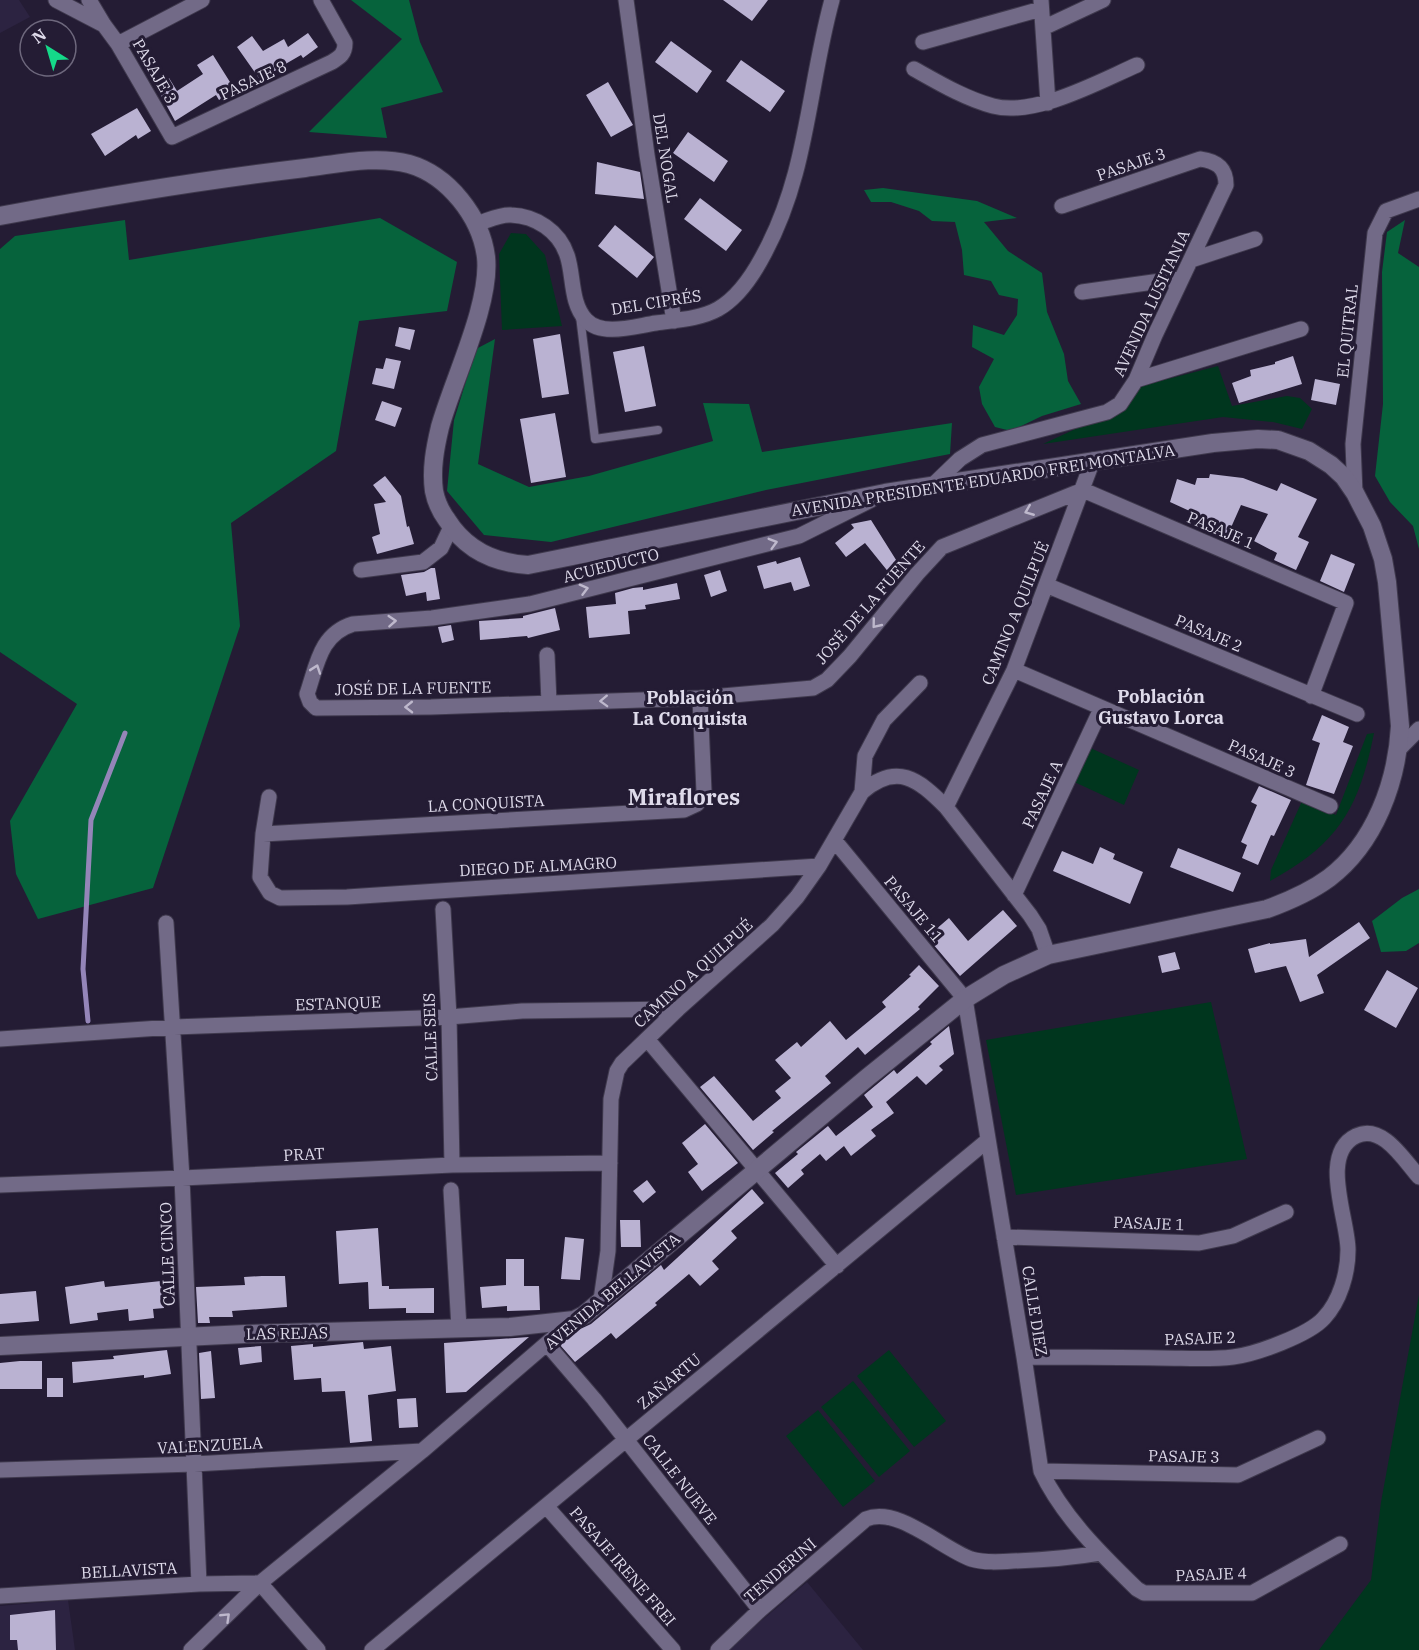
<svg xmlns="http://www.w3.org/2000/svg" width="1419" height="1650" viewBox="0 0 1419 1650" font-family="'IBM Plex Serif',serif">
  <rect width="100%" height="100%" fill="#241c34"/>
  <path fill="#2c2341" d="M0 0H19L30 17 0 33Z
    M807 1582 863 1650H727Z
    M68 1600 75 1650H0V1606Z"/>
  <path fill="#00361e" d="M511 233 526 234 545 255 562 326 502 330 499 254Z
    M1218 366 1232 406 1287 396 1300 398 1312 409 1302 429 1273 422 1223 417 1043 444 1110 413 1133 388Z
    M1374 733C1359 809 1338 844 1270 881L1271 870 1302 801 1336 815 1367 734Z
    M1086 746 1139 770 1124 805 1070 780Z
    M1211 1002 1247 1159 1016 1195 986 1040Z
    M1419 1295V1650H1319L1371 1580 1381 1502Z
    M889 1350 946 1421 914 1447 857 1376Z
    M853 1381 910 1451 879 1477 821 1407Z
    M818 1410 875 1481 843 1507 786 1436Z"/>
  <path fill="#06633c" d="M351 0H409L420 42 443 92 381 108 387 138 309 132 402 39Z
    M883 188 977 201 1017 218 984 222 1008 251 1042 273 1047 312 1064 354 1068 381 1081 404 1042 416 1011 431 995 427 982 404 979 387 994 359 972 347 973 325 1004 335 1017 315 1018 299 999 295 991 281 964 275 962 250 955 222 932 221 919 211 891 202H871L864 190Z
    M380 218 457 262 447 311 359 321 336 451 231 523 240 626 153 888 38 919 16 874 10 821 77 704 0 652V249L15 236 125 220 129 260Z
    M1405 220 1398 253 1419 267V549L1413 526 1390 502 1375 476 1383 404 1382 272 1387 232Z
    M495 339 478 464 529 487 589 476 713 441 703 403 749 404 762 452 952 423 950 454 766 490 551 542 484 535 447 491 454 420 476 349Z
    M1419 889V943L1406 951 1381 952 1372 921 1402 898Z"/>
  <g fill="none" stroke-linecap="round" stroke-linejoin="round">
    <path stroke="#9485b8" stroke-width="5" d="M88 1021 83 969 91 820 125 733"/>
  </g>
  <path fill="#bab2d2" d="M723 0H768L752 21Z
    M308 33 318 47 303 58 301 55 282 66 261 81 237 47 252 36 263 51 284 39 288 47Z
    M671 41 712 71 697 93 655 62Z
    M213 55 235 90 219 100 216 95 175 121 156 86 169 78 177 91 203 74 197 65Z
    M741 60 785 91 770 112 726 81Z
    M608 82 633 125 611 137 586 95Z
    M137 108 151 131 138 139 136 135 105 156 91 134Z
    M688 132 728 161 714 182 673 153Z
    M597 162 640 172 644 199 595 194Z
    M700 198 742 230 726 251 684 219Z
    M615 225 654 257 637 278 598 246Z
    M399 327 415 330 410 350 395 346Z
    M560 334 569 394 542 398 533 339Z
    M644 346 656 406 625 412 613 352Z
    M1293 356 1302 384 1239 403 1232 383 1251 376 1250 370 1275 364V362Z
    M386 358 401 361 394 389 372 384 376 368 383 369Z
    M1315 379 1340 384 1336 405 1311 400Z
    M382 401 402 408 395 427 375 420Z
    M555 413 566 477 531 483 520 419Z
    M1210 474 1243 478 1277 491 1281 483 1317 499 1298 537 1309 542 1296 570 1274 560 1277 553 1254 541 1268 514 1241 505 1225 541 1204 531 1206 527 1191 520 1194 513 1170 502 1177 479 1195 485 1197 478H1209Z
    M385 476 401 496 407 527 409 526 414 544 377 554 372 537 380 534 374 504 386 502 373 485Z
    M871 520 898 563 890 574 865 543 846 557 835 543 854 528 851 524Z
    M1331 554 1355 564 1344 592 1320 581Z
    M800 557 810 586 794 591 791 582 764 589 757 566 776 561 777 564Z
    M431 568H435L440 599 427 601 426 592 406 596 401 575 424 572Z
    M720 570 727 591 711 597 704 575Z
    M677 583 680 599 645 605 646 609 628 611 630 634 589 638 586 607 616 604 615 593 633 588 643 587V590Z
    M555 608 560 630 528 638 527 636 480 640 479 621 523 618V616Z
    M451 625 454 640 442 643 438 627Z
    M1322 715 1349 727 1343 742 1353 746 1334 794 1306 785 1320 743 1312 740Z
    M1259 786 1291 800 1274 836 1271 835 1258 865 1242 858 1247 845 1241 842 1257 805 1251 802Z
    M1100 847 1115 854 1113 859 1143 872 1130 904 1053 871 1062 851 1093 864Z
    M1178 848 1241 873 1233 892 1170 867Z
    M1003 910 1017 926 960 976 927 937 949 918 968 941Z
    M1359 922 1370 938 1317 975 1324 993 1300 1002 1286 966 1255 973 1248 949 1270 943V944L1306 939 1309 957Z
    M1175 952 1180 969 1162 973 1158 956Z
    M919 965 939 986 918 1007 920 1009 865 1055 858 1047 825 1076 831 1083 772 1131 774 1132 753 1150 700 1087 714 1076 753 1121 781 1098 775 1091 791 1078 775 1060 797 1042 801 1047 830 1021 846 1040 886 1007 882 1002 911 976 909 975Z
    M1387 970 1418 988 1396 1028 1364 1010Z
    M949 1026 954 1054 939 1066 943 1070 926 1085 917 1076 886 1102 894 1113 871 1130 876 1136 851 1156 844 1146 826 1161 820 1154 801 1170 804 1174 788 1188 775 1173 798 1154 796 1152 828 1126 836 1136 873 1107 864 1095 894 1070 897 1074 932 1044 930 1042Z
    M705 1124 738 1163 702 1191 688 1172 698 1164 682 1143Z
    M647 1180 656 1192 643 1203 633 1191Z
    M752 1189 764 1203 731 1231 737 1238 712 1261 719 1269 700 1286 689 1274 655 1303 657 1305 616 1339 611 1333 575 1362 560 1345 576 1331 591 1324 661 1265 664 1270Z
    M620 1220H640L641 1247H621Z
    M378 1228 382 1286H389V1289L434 1288V1313H406V1308L369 1309 368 1282 339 1284 336 1231Z
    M565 1237 584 1239 580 1280 561 1279Z
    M506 1259H524V1286H539L540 1310 507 1311V1306L482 1308 480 1287 506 1285Z
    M262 1276H285L287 1307 232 1311 233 1317H209L210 1323H198L196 1287 245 1285 244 1277Z
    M104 1281 105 1287 161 1281 164 1308 153 1309 154 1318 129 1321 128 1309 97 1313 98 1320 70 1324 65 1287Z
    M36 1291 39 1321 0 1324V1294Z
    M529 1337 466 1392 446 1393 444 1343Z
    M363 1342 364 1349 391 1346 396 1391 368 1395 372 1441 350 1443 345 1391 322 1392 321 1378 294 1380 291 1346 313 1344V1347Z
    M261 1346 262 1362 240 1365 238 1348Z
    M167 1350 171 1374 144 1378V1375L73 1383 72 1362 114 1359 113 1356Z
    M211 1351 215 1398 201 1399 199 1353Z
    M20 1361H42V1389H0V1363Z
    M47 1378H63V1397H47Z
    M416 1398 418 1427 399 1428 397 1399Z
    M55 1610 56 1650H18L17 1640H10V1615Z"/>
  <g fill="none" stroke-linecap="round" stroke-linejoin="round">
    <defs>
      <path id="lane" d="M580 316 595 439 658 430"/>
      <path id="street" d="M56 0 104 25
        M89 0 104 25 118 44 172 137 332 62C340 57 345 54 345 43L321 0
        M626 0 647 155 674 321
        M1041 0 1048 103
        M1043 28 1103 0
        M923 42 1041 9
        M118 44 202 0
        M914 69C939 83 966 99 993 106 1035 117 1098 82 1137 65
        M476 224C487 221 500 214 511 215 536 216 559 231 567 255 574 275 570 303 586 320 602 337 635 326 656 323 676 320 700 319 718 309 739 297 753 275 764 254 808 173 808 87 832 0
        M1191 260 1255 239
        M1082 292 1182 278
        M1136 380 1301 329
        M933 485 960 459 982 445 1107 412 1120 404 1136 380 1155 335 1226 185C1226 167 1216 161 1200 159L1062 206
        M1355 493 1353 444 1375 233 1386 211 1419 199
        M871 500 799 536 530 604 432 618 353 624C320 634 317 665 307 694L310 702 316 708 431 707 700 698 813 688 827 680 850 656 917 574 942 547 1083 490 1346 603 1311 696
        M361 570 423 562 441 548 451 527
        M1046 585 1357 714
        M547 655 549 703
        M1014 670 1330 806
        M1399 749 1419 729
        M862 792 865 756 884 720 920 683
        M269 797 263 834 260 877 270 893 280 898 347 897 819 866
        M946 807 1030 915 1039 929 1048 955
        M263 834 684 810 697 804 704 792 700 698
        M835 841 965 999 1024 1357 1041 1471C1063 1517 1101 1554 1137 1589L1144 1593H1252L1340 1544
        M1014 895 1101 709
        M443 909 449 1017 452 1165
        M166 923 182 1178 199 1584
        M0 1039 174 1027 449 1017 522 1011 678 1009
        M647 1039 837 1266
        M0 1185 182 1178 452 1165 610 1163
        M451 1190 459 1328
        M1004 1237 1199 1243 1233 1236 1286 1212
        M601 1300 608 1251 611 1099 617 1071 622 1063 678 1009 772 925 797 897 819 866 862 792C897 762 918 779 946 807L1014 670 1093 460
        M547 1344 594 1399 760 1610
        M1024 1357C1069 1357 1115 1357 1161 1358 1184 1358 1210 1360 1233 1357 1256 1354 1309 1335 1324 1318 1340 1301 1348 1273 1348 1250 1348 1219 1319 1154 1356 1136 1382 1123 1404 1160 1419 1177
        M0 1470 194 1464 422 1451
        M1041 1471 1238 1475 1318 1438
        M546 1506 673 1650
        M260 1583 318 1650
        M0 1596 199 1584 260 1583
        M191 1650 260 1583 422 1451 574 1320
        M372 1650 988 1140
        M718 1650 760 1610 866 1519C898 1506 941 1548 971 1559 984 1563 999 1562 1013 1561 1043 1560 1071 1558 1100 1553"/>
      <path id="secondary" d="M0 216C101 197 203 180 305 168 338 164 376 155 409 164 448 175 481 217 486 257 491 304 453 380 440 427 435 448 431 469 434 491 436 501 441 512 447 520 466 550 494 563 528 565L885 493 1213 443 1258 439 1278 440 1309 451 1331 465 1344 477 1355 493 1372 526 1383 559 1387 582 1400 726C1397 782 1375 843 1329 878 1310 892 1289 901 1267 909L1048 955 1004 975 965 999 868 1077 584 1315 574 1320 510 1327 245 1334 0 1346"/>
    </defs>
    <use href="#lane" stroke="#3f394d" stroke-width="10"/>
    <use href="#street" stroke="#3f394d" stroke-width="17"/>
    <use href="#secondary" stroke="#3f394d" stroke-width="20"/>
    <use href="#lane" stroke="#726a87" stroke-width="8"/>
    <use href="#street" stroke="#726a87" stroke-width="15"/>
    <use href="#secondary" stroke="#726a87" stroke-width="18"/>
  </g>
  <defs><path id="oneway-chevron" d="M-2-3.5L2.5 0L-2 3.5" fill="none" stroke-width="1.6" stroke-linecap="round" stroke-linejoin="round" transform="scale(1.5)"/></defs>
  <g stroke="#beb8cc">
    <use href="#oneway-chevron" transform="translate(1029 511) rotate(158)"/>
    <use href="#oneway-chevron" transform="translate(773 543) rotate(-16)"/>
    <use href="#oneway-chevron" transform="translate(584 589) rotate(-15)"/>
    <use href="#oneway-chevron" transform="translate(392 621) rotate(-4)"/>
    <use href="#oneway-chevron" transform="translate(876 624) rotate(129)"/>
    <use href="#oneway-chevron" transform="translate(316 669) rotate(-71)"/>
    <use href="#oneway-chevron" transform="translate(604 701) rotate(178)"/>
    <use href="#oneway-chevron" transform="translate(409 707) rotate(179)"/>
    <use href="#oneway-chevron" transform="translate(226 1617) rotate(-44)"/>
  </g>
  <g text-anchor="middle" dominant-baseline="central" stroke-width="6" stroke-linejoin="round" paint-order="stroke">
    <g font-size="16" fill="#dedaea" stroke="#241c34">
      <text transform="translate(155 71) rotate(60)">PASAJE 3</text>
      <text transform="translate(253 80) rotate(-25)">PASAJE 8</text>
      <text transform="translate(666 158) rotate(81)">DEL NOGAL</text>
      <text transform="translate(1131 164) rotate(-19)">PASAJE 3</text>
      <text transform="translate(656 302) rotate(-9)">DEL CIPRÉS</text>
      <text transform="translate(1151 303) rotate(-65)">AVENIDA LUSITANIA</text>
      <text transform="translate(1347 331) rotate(-84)">EL QUITRAL</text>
      <text transform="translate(983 480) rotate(-9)">AVENIDA PRESIDENTE EDUARDO FREI MONTALVA</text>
      <text transform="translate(1221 530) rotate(23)">PASAJE 1</text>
      <text transform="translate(611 565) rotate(-14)">ACUEDUCTO</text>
      <text transform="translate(870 602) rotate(-49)">JOSÉ DE LA FUENTE</text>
      <text transform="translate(1015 613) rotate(-68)">CAMINO A QUILPUÉ</text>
      <text transform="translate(1209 633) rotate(23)">PASAJE 2</text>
      <text transform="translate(413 688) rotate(-1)">JOSÉ DE LA FUENTE</text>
      <text transform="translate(1262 758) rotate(24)">PASAJE 3</text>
      <text transform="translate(1042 794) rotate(-65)">PASAJE A</text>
      <text transform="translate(486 803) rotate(-3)">LA CONQUISTA</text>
      <text transform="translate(538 866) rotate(-3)">DIEGO DE ALMAGRO</text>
      <text transform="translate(914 909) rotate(50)">PASAJE 11</text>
      <text transform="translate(693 973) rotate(-42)">CAMINO A QUILPUÉ</text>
      <text transform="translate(338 1003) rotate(-2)">ESTANQUE</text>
      <text transform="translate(430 1037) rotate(-92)">CALLE SEIS</text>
      <text transform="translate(304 1154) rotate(-3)">PRAT</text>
      <text transform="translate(1149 1223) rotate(2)">PASAJE 1</text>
      <text transform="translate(167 1254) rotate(-92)">CALLE CINCO</text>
      <text transform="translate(612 1291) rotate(-40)">AVENIDA BELLAVISTA</text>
      <text transform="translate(1035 1311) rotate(81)">CALLE DIEZ</text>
      <text transform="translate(287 1333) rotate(-1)">LAS REJAS</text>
      <text transform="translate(1200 1338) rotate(-2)">PASAJE 2</text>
      <text transform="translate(669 1381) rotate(-40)">ZAÑARTU</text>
      <text transform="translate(210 1445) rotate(-3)">VALENZUELA</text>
      <text transform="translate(1184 1456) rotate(1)">PASAJE 3</text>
      <text transform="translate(680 1479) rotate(52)">CALLE NUEVE</text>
      <text transform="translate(623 1566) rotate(49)">PASAJE IRENE FREI</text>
      <text transform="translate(129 1570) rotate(-3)">BELLAVISTA</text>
      <text transform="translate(780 1570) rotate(-41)">TENDERINI</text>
      <text transform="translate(1211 1574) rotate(-2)">PASAJE 4</text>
    </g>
    <g font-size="18" font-weight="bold" fill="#dedaea" stroke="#241c34">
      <text x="1161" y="696">Población<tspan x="1161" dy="21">Gustavo Lorca</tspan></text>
      <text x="690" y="697">Población<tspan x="690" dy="21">La Conquista</tspan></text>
    </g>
    <g font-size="22" font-weight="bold" fill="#dedaea" stroke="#241c34">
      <text x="684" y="796">Miraflores</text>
    </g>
  </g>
  <g transform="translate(48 48) rotate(323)"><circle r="28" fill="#241c34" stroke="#6e687d" stroke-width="1.5"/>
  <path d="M0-4.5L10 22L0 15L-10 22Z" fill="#15d989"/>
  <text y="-9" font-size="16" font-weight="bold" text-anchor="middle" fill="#dedaea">N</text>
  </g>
</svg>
